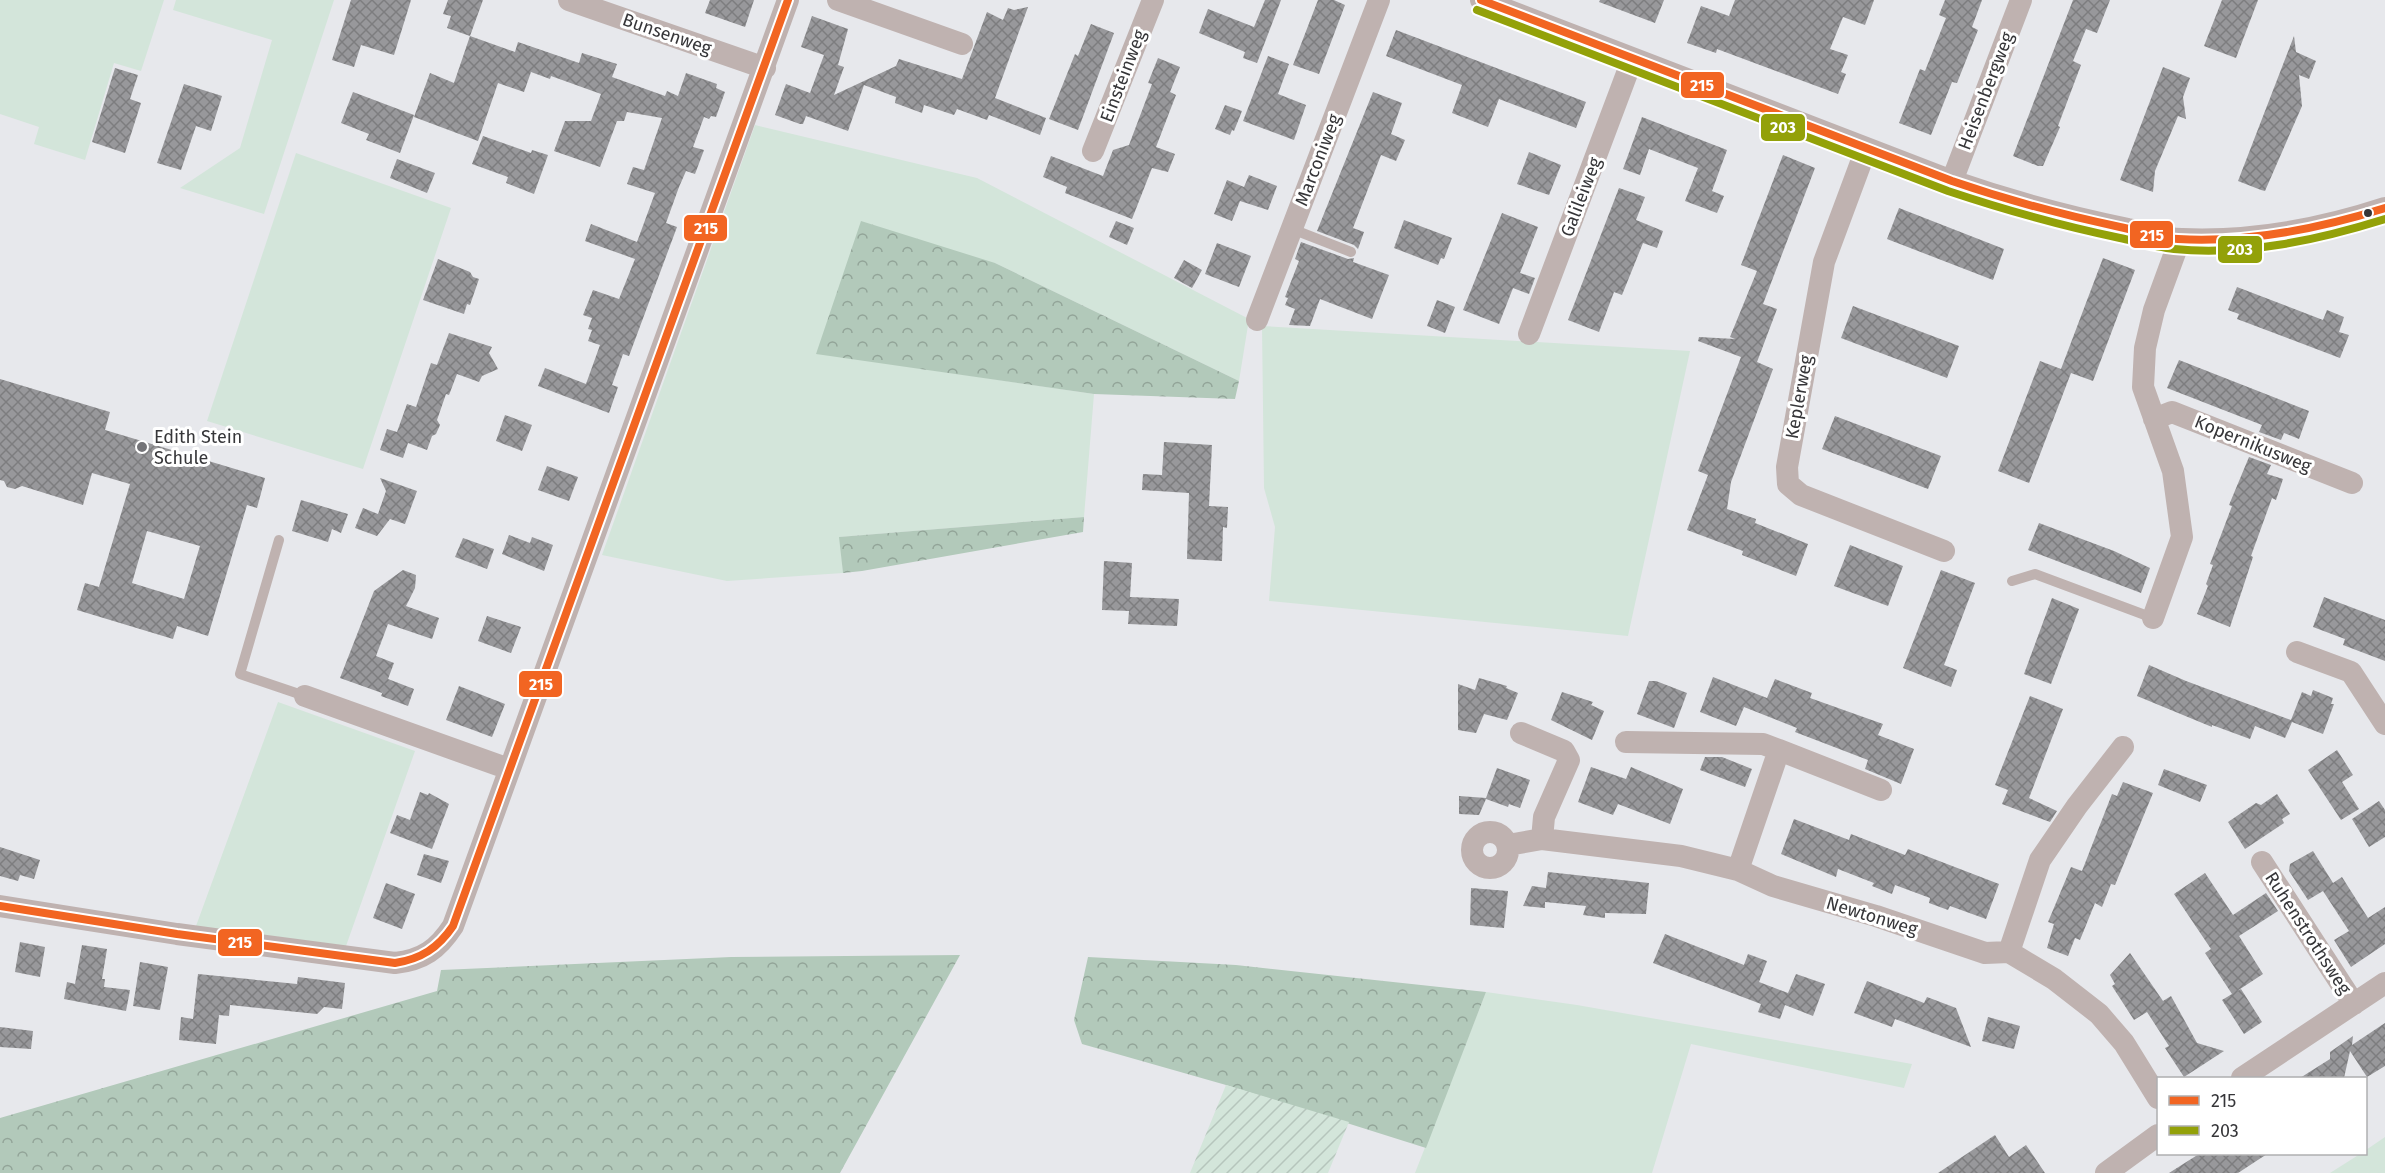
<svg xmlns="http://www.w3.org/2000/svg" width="2385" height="1173" viewBox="0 0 2385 1173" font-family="'Fira Sans',sans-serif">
  <defs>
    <pattern id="forest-crowns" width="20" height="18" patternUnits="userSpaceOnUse" patternTransform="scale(1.5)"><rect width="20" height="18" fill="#b2c9ba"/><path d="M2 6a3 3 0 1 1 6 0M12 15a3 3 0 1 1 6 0" fill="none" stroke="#92a498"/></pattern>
    <pattern id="garden-furrows" width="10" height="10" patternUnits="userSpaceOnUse" patternTransform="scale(1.5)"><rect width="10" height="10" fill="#d3e5da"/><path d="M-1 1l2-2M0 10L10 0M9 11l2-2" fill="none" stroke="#b6c5bc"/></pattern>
    <pattern id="building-cross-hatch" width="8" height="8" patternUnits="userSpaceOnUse" patternTransform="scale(1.5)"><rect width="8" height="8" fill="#98989b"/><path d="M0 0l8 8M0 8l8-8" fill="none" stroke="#7d7d7f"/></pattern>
  </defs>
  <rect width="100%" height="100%" fill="#e7e8ec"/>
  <path fill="#d3e5da" d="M0 0H164L141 71 114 63 85 160 34 144 39 127 0 114Z
    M176 0H334L264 214 180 188 240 148 272 40 173 10Z
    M755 125 977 178 1249 319 1239 381 995 263 816 353 1094 394 1084 517 840 537 843 573 727 581 602 555Z
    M296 153 451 208 363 469 207 421Z
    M1262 326 1690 351 1628 636 1269 601 1275 527 1264 488Z
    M278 702 415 751 346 946 196 926Z
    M1486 992 1577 1005 1912 1064 1904 1088 1691 1044 1652 1173H1415Z
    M2385 1137V1173H2330L2360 1154H2366V1150Z"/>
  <path fill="url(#forest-crowns)" d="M861 221 995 263 1239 381 1235 399 1094 394 816 354Z
    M1084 517 1083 532 862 571 843 573 839 537Z
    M960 955 840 1173H0V1118L437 991 441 970 731 957Z
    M1088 957 1236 965 1486 992 1426 1148 1226 1085 1082 1044 1074 1020Z"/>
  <path fill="url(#garden-furrows)" d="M1226 1085 1349 1122 1328 1173H1190Z"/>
  <path fill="url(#building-cross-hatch)" fill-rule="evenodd" d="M351 0H411L394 55 361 45 354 67 332 60Z
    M448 0H483L470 36 447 28 451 16 443 14Z
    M710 0H754L745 27 705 13Z
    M1265 0H1281L1257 63 1243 58 1245 52 1199 33 1208 9 1254 27Z
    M1318 0H1334L1345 5 1319 74 1293 65Z
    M1600 0H1664L1655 23 1599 2Z
    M1735 0H1874L1865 25 1843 17 1830 49 1848 55 1841 72 1846 74 1838 94 1717 49 1716 53 1687 43 1701 6 1729 16Z
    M1945 0H1982L1972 27 1978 30 1957 83 1952 82 1931 135 1899 123 1920 69 1925 71 1946 18 1939 15Z
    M2073 0H2110L2097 33 2086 29 2073 61 2081 65 2058 126 2060 127 2043 166H2038L2013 156Z
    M2222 0H2258L2236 58 2204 46Z
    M1028 7 995 98 1046 118 1040 135 989 115 987 120 957 109 954 115 924 105 922 113 895 103 896 97 864 85 848 131 806 116 803 124H800L775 115 786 84 810 93 824 55 801 47 812 16 848 29 838 65 844 67 834 95 896 66 899 59 962 79 987 12 1003 20 1008 8 1014 10Z
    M1091 24 1114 33 1078 130 1049 119 1075 54 1078 56Z
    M1396 30 1586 102 1576 128 1499 99 1488 127 1452 113 1462 85 1386 56Z
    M470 36 515 52 518 42 579 63 582 53 617 64 612 77 665 96 667 91 678 96 686 73 717 84 716 88 725 92 716 117 711 116 709 119 704 117 693 147 704 150 695 174 686 171 679 187 666 223 677 227 629 356 623 354 612 385 618 387 609 413 538 386 545 368 586 384 600 345 588 341 592 330 588 329 592 318 583 315 593 290 619 299 635 259 585 241 591 224 637 242 655 193 627 184 633 167 644 170 662 118 627 112 624 121H617L600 167 554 151 565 121H591L601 94 551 76 550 79 531 72 524 92 498 83 478 141 414 117 430 73 454 83Z
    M2294 36 2296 52 2316 61 2309 79 2299 75 2302 106 2265 191 2261 190 2238 181Z
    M1268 56 1289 64 1278 94 1306 105 1294 140 1243 121Z
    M1158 58 1180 67 1170 92 1176 95 1156 147 1175 154 1168 172 1152 168 1132 219 1065 193 1067 187 1043 177 1051 156 1103 176 1113 150 1129 145 1152 84 1148 83Z
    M2163 67 2190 78 2183 97 2186 119 2178 116 2155 171 2153 192 2120 180Z
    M115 68 138 75 130 99 141 103 125 153 92 142Z
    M184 84 222 96 211 131 196 126 181 170 157 163Z
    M353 92 414 115 400 153 366 140 369 134 341 123Z
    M1373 92 1402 103 1391 134 1405 140 1396 161 1381 155 1353 228 1364 232 1358 249 1354 245 1317 231Z
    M1225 105 1242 111 1234 131 1232 130 1230 135 1215 129Z
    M1642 117 1727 150 1712 191 1724 196 1717 213 1685 201 1698 168 1649 149 1640 175 1623 169Z
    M483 136 531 153 532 150 548 155 534 194 506 183 508 177 472 164Z
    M1529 152 1561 165 1549 195 1517 184Z
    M1783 155 1815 168 1763 304 1777 309 1757 362 1773 369 1731 482 1727 509 1756 519 1755 523 1808 544 1796 576 1742 555 1743 551 1687 530 1708 475 1698 471 1741 357 1698 341 1699 337 1735 339 1730 337 1757 271 1741 265Z
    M397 159 435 173 427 193 390 178Z
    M1249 175 1277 186 1268 210 1240 201 1232 221 1214 214 1227 180 1244 187Z
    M1619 188 1645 197 1636 220 1663 231 1657 248 1643 243 1622 295 1614 292 1599 332 1568 320Z
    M1899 208 2004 249 1993 280 1887 239Z
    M1502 213 1538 227 1520 273 1535 278 1529 294 1513 288 1499 324 1463 310Z
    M1404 220 1452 238 1444 259 1441 258 1438 265 1394 248Z
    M1116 221 1134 228 1127 245 1109 237Z
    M1301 242 1348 259 1354 258 1353 262 1389 275 1372 319 1320 299 1310 326 1289 325 1295 309 1285 305 1288 298 1285 297 1299 261 1295 259Z
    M1217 243 1251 256 1239 287 1205 274Z
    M2103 258 2135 270 2093 381 2071 373 2029 483 1998 471 2040 361 2061 369Z
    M438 259 470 272 473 277 479 279 470 305 467 304 464 314 423 300Z
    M1184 260 1202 270 1192 288 1174 278Z
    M2237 287 2323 320 2327 310 2344 317 2339 332 2349 335 2340 358 2237 319 2239 314 2228 310Z
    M1437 300 1455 307 1445 333 1427 326Z
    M1853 306 1959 346 1947 378 1841 338Z
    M449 333 492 347 489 353 498 369 482 376 479 382 457 374 449 395 446 394 437 420 440 425 436 434 432 436 427 450 408 443 403 458 380 450 387 429 397 432 407 404 416 407 431 363 437 365Z
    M2179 360 2309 411 2299 439 2284 433 2281 440 2259 432 2262 425 2167 388Z
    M0 379 110 412 105 430 265 478 257 508 247 505 208 636 177 626 173 639 77 610 85 583 99 587 130 484 92 473 83 505 22 486 15 489 7 487 4 481 0 480ZM147 531 200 546 184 599 132 583Z
    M505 415 532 425 522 451 496 441Z
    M1835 416 1941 456 1928 489 1822 449Z
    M1164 442 1212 445 1209 506 1228 507 1227 528 1223 527 1222 561 1187 559 1189 493 1142 490 1143 474 1162 475Z
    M2249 457 2271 465 2267 474 2283 479 2276 500 2272 498 2251 556 2253 557 2230 627 2197 614 2208 586 2206 584 2213 565 2210 564 2232 506 2229 505Z
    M547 466 578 477 569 501 538 490Z
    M380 478 417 491 405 524 390 519 377 536 355 528 363 508 378 514 386 491Z
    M301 500 348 514 341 533 332 529 328 542 292 531Z
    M2039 523 2114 551 2150 568 2141 593 2028 550Z
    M509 535 530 543 532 537 553 545 544 571 502 554Z
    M463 538 494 549 487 569 455 557Z
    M1850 545 1903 566 1888 606 1834 586Z
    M1104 561 1132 563 1130 597 1179 599 1177 626 1128 624 1129 611 1102 610Z
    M403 570 416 575 415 588 406 606 439 618 432 639 388 624 376 656 394 663 388 679 414 689 408 706 381 696 383 691 382 693 340 678 374 591Z
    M1941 570 1975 583 1944 665 1957 670 1951 687 1903 668Z
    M2324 597 2385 620V661L2343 645 2345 639 2313 627Z
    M2052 598 2079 609 2051 684 2024 674Z
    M487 616 521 627 511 653 478 641Z
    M2149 665 2186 681 2291 720 2302 692 2311 696 2313 690 2333 698 2331 704H2334L2323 734 2292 722 2285 738 2255 726 2250 739 2212 725V727L2137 696Z
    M1713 677 1767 698 1775 679 1812 693 1810 698 1883 724 1878 735 1914 749 1901 784 1865 769 1868 760 1795 732 1797 728 1744 707 1736 726 1700 712Z
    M1479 678 1507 686 1506 688 1518 693 1507 720 1484 714 1476 733 1458 730V684L1475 690Z
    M1649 681H1656L1687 693 1674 728 1637 714Z
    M459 686 505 704 492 737 446 720Z
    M1562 692 1593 702 1591 705 1604 711 1592 740 1551 720Z
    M2030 696 2063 709 2029 798 2057 811 2050 822 2002 804 2008 790 1995 785Z
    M2337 750 2353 775 2342 782 2359 809 2341 820 2308 770Z
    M1705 757H1722L1752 769 1745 787 1700 770Z
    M1591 767 1626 779 1631 767 1683 789 1670 824 1618 804 1613 815 1578 802Z
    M1497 768 1530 780 1520 808 1509 804 1508 807 1486 799 1479 815 1459 814V796L1486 798Z
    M2164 769 2207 785 2200 802 2158 785Z
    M2123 782 2153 793 2115 885 2111 884 2102 907 2095 903 2080 940 2075 938 2068 956 2047 948 2054 924 2048 922 2071 867 2082 871 2112 794 2117 796Z
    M420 792 428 795 429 793 449 804 432 849 390 833 397 815 410 820Z
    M2277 794 2290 814 2282 819 2284 823 2245 849 2228 822 2256 803 2261 805Z
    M2379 801 2385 810V837L2369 847 2352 819Z
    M1794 819 1849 840 1851 834 1905 855 1908 849 1999 884 1986 919 1950 906 1948 910 1929 903 1930 898 1895 885 1892 894 1872 886 1874 883 1838 869 1836 877 1781 854Z
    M0 847 40 860 34 879 20 875 18 881 0 876Z
    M2313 851 2333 883 2342 877 2368 918 2385 907V944L2351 967 2334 940 2349 931 2323 891 2308 900 2289 871 2290 864Z
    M424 854 449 861 441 883 417 875Z
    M1548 872 1649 883 1646 914 1605 913V918L1583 915 1586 906 1545 902V908L1523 906 1532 886 1546 888Z
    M2205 873 2233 915 2266 893 2278 911 2239 936 2263 974 2237 991 2241 989 2262 1022 2244 1034 2222 1000 2232 994 2205 953 2211 949 2174 894Z
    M386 883 415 894 402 929 373 918Z
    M1471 888 1508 891 1504 928 1470 925Z
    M1665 934 1744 965 1748 954 1767 961 1759 982 1788 993 1796 974 1825 984 1813 1016 1785 1005 1780 1019 1758 1012 1761 1004 1653 963Z
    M20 942 45 947 40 977 15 972Z
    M82 945 107 949 102 979H105L104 987 130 990 126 1011 64 999 67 982 75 984Z
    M2130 953 2163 1001 2171 996 2197 1043 2224 1051 2184 1077 2165 1048 2169 1046 2147 1012 2134 1020 2112 986 2115 984 2110 975Z
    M140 962 168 967 160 1010 133 1006Z
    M198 974 297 984 298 977 345 983 342 1009 324 1007 317 1014 230 1005 229 1016 219 1015 216 1044 179 1040 181 1017 193 1019Z
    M1867 981 1924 1003 1927 997 1956 1008 1971 1047 1895 1019 1892 1027 1854 1013Z
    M1988 1017 2020 1026 2014 1049 1982 1041Z
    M2385 1023V1066L2367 1077 2350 1051 2344 1078H2300L2330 1059V1052L2353 1036 2352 1045Z
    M0 1027 33 1031 31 1049 0 1047Z
    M1995 1135 2009 1157 2026 1145 2045 1173H1938Z
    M2199 1154H2267L2238 1173H2169Z"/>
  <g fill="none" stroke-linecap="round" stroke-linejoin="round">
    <path stroke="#bfb2b0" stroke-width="10" d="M1292 229 1351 252
      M279 540 240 674 305 696
      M2012 581 2035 574 2153 618"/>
    <path stroke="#bfb2b0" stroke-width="22" d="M569 0 765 68
      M838 0 962 44
      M1481 0 1952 181C2010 201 2068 217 2128 229 2146 232 2165 239 2182 239 2253 242 2318 230 2385 208
      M1866 149 1824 262 1787 467 1788 484 1801 495 1944 551
      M1093 151 1153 0
      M1952 181 2021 0
      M1257 320 1379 0
      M1529 334 1632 60
      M2154 419 2172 412 2352 483
      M2153 618 2182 537 2173 471 2143 387 2145 348 2154 310 2180 239
      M2297 652 2351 672 2385 724
      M305 696 509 769
      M1521 733 1564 751 1569 760 1544 817 1542 839
      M1626 742 1763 744 1779 750
      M1472 850a18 18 0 1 1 36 0a18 18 0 1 1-36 0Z
      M1508 845 1542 839 1681 856 1738 870 1773 886 1876 916 1985 953 2009 952 2054 979 2099 1014 2124 1043 2158 1098
      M2262 862 2354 1004
      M1738 870 1779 750 1881 790
      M0 906 177 934 395 963C423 960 438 949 453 926L788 0
      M2009 952 2040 860 2077 806 2123 747
      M2242 1078 2385 983
      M2106 1173 2158 1135"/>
    <defs>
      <path id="bus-1" d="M1481 0 1952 181C2007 200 2063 215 2120 227 2139 231 2158 238 2178 239 2248 243 2318 229 2385 208
        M0 906 177 934 395 963C421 959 438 948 453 926L788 0"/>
      <path id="bus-2" d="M1477 10 1948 191C2005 210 2062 226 2120 238 2138 242 2156 247 2174 249 2245 256 2318 240 2385 219"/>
    </defs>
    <use href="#bus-1" stroke="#fff" stroke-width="12"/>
    <use href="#bus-2" stroke="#fff" stroke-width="12"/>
    <use href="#bus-1" stroke="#f26522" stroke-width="8"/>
    <use href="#bus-2" stroke="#93a109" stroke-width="8"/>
  </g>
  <circle fill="#363639" stroke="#fff" stroke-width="2" cx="2368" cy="213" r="5"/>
  <circle fill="#747478" stroke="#fff" stroke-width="2" cx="142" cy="447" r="6"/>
  <g text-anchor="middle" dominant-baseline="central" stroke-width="6" stroke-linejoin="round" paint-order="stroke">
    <g font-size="18" fill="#363639" stroke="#fff">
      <text transform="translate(667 34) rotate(19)">Bunsenweg</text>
      <text transform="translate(1123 76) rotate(-69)">Einsteinweg</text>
      <text transform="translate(1986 91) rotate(-69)">Heisenbergweg</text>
      <text transform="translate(1318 160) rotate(-69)">Marconiweg</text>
      <text transform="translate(1581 197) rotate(-69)">Galileiweg</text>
      <text transform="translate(1799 397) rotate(-80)">Keplerweg</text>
      <text transform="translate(2253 444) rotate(22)">Kopernikusweg</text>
      <text transform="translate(1872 916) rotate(17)">Newtonweg</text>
      <text transform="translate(2308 933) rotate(57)">Ruhenstrothsweg</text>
    </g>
    <g font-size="18" fill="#363639" stroke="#fff" text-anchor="start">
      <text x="154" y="437">Edith Stein<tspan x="154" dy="21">Schule</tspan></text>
    </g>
  </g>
  <g stroke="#fff" stroke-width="2">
    <rect x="1680" y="71" width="45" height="28" rx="6" fill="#f26522"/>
    <rect x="1760" y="113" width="46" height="29" rx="6" fill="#93a109"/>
    <rect x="683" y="214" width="45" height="28" rx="6" fill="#f26522"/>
    <rect x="2129" y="220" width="45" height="29" rx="6" fill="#f26522"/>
    <rect x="2217" y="235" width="46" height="29" rx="6" fill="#93a109"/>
    <rect x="518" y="670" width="45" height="28" rx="6" fill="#f26522"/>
    <rect x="217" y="928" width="46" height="29" rx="6" fill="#f26522"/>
  </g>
  <g font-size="16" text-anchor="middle" font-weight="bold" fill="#fff">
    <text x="1702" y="91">215</text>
    <text x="1783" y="133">203</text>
    <text x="706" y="234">215</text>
    <text x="2152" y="241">215</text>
    <text x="2240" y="255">203</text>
    <text x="541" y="690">215</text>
    <text x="240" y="948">215</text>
  </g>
  <rect x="2157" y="1077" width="210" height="78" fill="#ffffff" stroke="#afafb0" stroke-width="1.5"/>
  <rect x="2169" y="1096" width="30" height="9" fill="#f26522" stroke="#afafb0" stroke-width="1.5"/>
  <text x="2211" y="1107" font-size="18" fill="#363639">215</text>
  <rect x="2169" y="1126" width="30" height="9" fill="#93a109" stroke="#afafb0" stroke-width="1.5"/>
  <text x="2211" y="1137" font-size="18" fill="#363639">203</text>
</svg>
